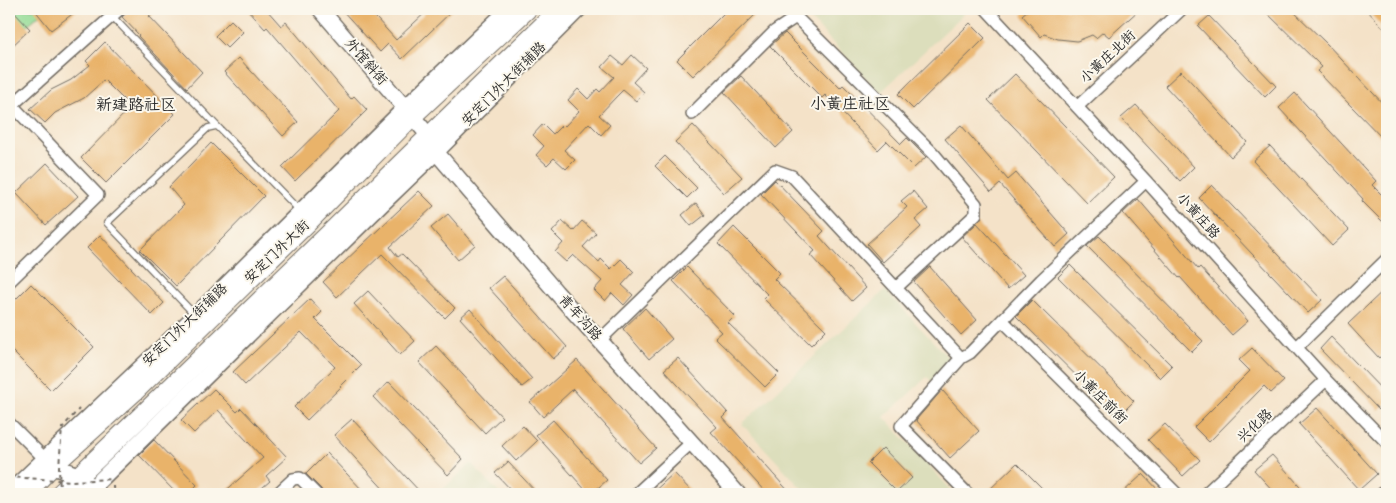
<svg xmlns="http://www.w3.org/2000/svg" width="1396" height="503" viewBox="0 0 1396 503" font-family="Kalam,'LXGW WenKai TC',sans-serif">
  <rect width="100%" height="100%" fill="#fbf7ec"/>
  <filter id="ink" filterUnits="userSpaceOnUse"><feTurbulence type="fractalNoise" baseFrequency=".02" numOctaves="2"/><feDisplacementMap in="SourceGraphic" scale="10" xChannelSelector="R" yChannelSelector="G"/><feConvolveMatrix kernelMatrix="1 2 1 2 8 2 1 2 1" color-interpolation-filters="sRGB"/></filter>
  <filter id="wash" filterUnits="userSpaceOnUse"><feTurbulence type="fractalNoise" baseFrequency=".0096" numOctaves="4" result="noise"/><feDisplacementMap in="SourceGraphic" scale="20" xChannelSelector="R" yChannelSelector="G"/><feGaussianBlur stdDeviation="1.12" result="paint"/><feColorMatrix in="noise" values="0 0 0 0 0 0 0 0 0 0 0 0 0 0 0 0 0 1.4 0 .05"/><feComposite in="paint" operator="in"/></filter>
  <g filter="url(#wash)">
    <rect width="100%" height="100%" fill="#f4e2c8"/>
    <path fill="#dcdebc" d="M801 9H969L880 93Z
      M885 290 953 363 932 382 927 377 884 417 955 494H807L742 424Z
      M471 463 500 494H438Z"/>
    <path fill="#94dc96" stroke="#608460" d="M9 9H46L23 29 9 16Z"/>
    <g id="blocks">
      <path fill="#e9b36a" d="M9 9H11L30 29 9 49Z
        M34 9H79L51 30Z
        M131 9H157L149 16 202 72 187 88 138 36 139 35 122 17Z
        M247 9H266L281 26 286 22 351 99 354 96 367 110 295 181 282 167 339 111 267 27 265 29Z
        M341 9H368L396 40 429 9H454L402 59 388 44 380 52Z
        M728 9H761L693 76 677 60Z
        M1029 9H1140L1109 37 1103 32 1096 38 1092 35 1077 41 1058 39 1044 34 1041 37 1022 15Z
        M1263 9H1291L1327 44 1387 108V143L1317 71 1322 67Z
        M1366 9H1387V32Z
        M1209 16 1276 86 1265 97 1198 26Z
        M231 20 243 32 227 48 215 36Z
        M970 23 985 38 913 109 898 94Z
        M785 33 840 88 843 85 901 144 907 138 926 157 914 168 887 141 878 150 825 95 822 98 770 46Z
        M105 42 175 114 106 183 81 158 131 107 104 80 84 98 55 113 45 123 30 109 51 90 71 80 90 65 86 61Z
        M632 55 646 68 633 82 644 92 636 101 623 90 616 97 599 115 610 125 601 135 589 123 564 150 575 160 566 169 554 158 547 165 536 155 544 146 533 135 543 124 553 134 563 124 565 126 579 111 568 100 578 89 588 99 597 89 600 92 614 77 602 67 612 56 623 65Z
        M239 58 298 122 283 136 224 72Z
        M1181 71 1247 142 1231 157 1165 86Z
        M1015 74 1114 177 1087 203 988 100Z
        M741 76 793 132 776 148 724 92Z
        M1295 93 1376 181 1372 185 1387 200V226L1362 201 1363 199 1279 108Z
        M1136 105 1194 167 1180 181 1121 118Z
        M693 125 742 177 724 193 675 142Z
        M961 125 1008 180 1016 173 1069 234 1055 247 1000 184 991 192 945 139Z
        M211 143 264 196 176 286 140 250 184 205 169 187Z
        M1270 146 1349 230 1332 246 1253 161Z
        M665 156 697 188 687 198 655 166Z
        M47 163 78 196 46 225 16 193Z
        M775 180 824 231 819 236 866 288 852 301 810 255 815 251 761 194Z
        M1212 185 1322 300 1308 313 1199 198Z
        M419 191 434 206 390 247 398 257 402 254 455 308 445 318 382 254 337 297 323 282Z
        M913 191 928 209 915 220 921 227 883 262 867 244 907 207 901 201Z
        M1138 199 1198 269 1200 267 1248 321 1232 335 1180 277 1179 278 1123 213Z
        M696 203 705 215 691 226 682 215Z
        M448 214 475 245 458 260 431 228Z
        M562 221 573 231 582 221 596 233 583 247 599 262 601 259 611 269 621 259 634 272 622 285 633 295 624 305 612 293 605 301 594 290 602 281 573 255 566 262 555 252 563 243 552 232Z
        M977 223 1024 275 1008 289 962 237Z
        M734 227 780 273 774 279 826 330 811 345 763 298 767 294 718 244Z
        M100 235 164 303 152 315 87 248Z
        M1099 236 1203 341 1192 352 1087 246Z
        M1070 265 1172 366 1160 378 1058 277Z
        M687 267 735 316 728 323 779 373 765 387 715 338 722 332 673 281Z
        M930 267 977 320 961 335 914 282Z
        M503 276 567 347 553 359 489 288Z
        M31 284 94 347 51 390 9 348V306Z
        M1387 287V350L1379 358 1348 324Z
        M368 291 415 341 400 355 354 304Z
        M310 299 322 312 315 319 361 365 340 386 341 387 307 420 294 407 335 367 301 332 245 385 233 372Z
        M1032 300 1134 401 1118 417 1016 316Z
        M645 308 672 339 649 359 623 329Z
        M470 309 532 379 522 387 460 318Z
        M1331 337 1387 395V402L1379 410 1320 349Z
        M436 346 502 417 485 433 419 362Z
        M1252 348 1284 381 1271 393 1264 386 1209 442 1194 427 1250 371 1239 360Z
        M678 358 728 413 723 418 791 494H767L711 432 717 427 664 370Z
        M577 360 656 448 639 463 573 389 543 417 530 402Z
        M389 382 463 459 448 475 373 397Z
        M214 389 237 412 241 408 287 457 266 476 270 481 255 494H222L263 458 218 410 194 433 181 420Z
        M942 390 979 431 950 458 916 420Z
        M1317 408 1377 474 1359 490 1299 424Z
        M352 419 422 494H388L334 435Z
        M553 420 607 480 591 494H589L536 435Z
        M1165 424 1200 460 1183 476 1148 440Z
        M523 426 537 441 516 461 502 446Z
        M154 440 197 485 188 494H177L139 455Z
        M883 448 912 478 897 492 868 463Z
        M327 453 366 494H323L321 489 306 474Z
        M1272 455 1307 494H1276L1254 470Z
        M508 462 538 494H515L495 473Z
        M1017 463 1048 494H985Z
        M674 473 694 494H651Z
        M1143 474 1162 494H1121Z"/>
    </g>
  </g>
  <g filter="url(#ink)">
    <use href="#blocks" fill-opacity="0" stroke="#716b62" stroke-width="1"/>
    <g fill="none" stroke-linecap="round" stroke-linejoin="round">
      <defs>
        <path id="service" d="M112 16 217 126
          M196 316 107 223 208 128 217 126 299 210"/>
        <path id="minor" d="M986 9 1146 181 1326 380 1387 443
          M1077 107 1182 9
          M9 108 120 9
          M692 114 775 31 796 17 934 154 976 204V214L896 288
          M9 282 98 195 12 105
          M1002 320 1177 494
          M600 340 775 170 792 176 961 358
          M1297 347 1387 259
          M9 423 50 464
          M277 494 293 479 300 478 316 494
          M636 494 692 442
          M968 494 901 426 961 358 970 353 1041 280 1146 181
          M1205 494 1326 380
          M1382 494 1387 489"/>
        <path id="tertiary" d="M320 9 412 116 429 136 436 152 556 292 738 494
          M9 493 196 315 405 108 509 9
          M86 494 383 203 436 152 579 9"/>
        <path id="secondary" d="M52 466 79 476 98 494"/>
        <path id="primary" d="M25 494 52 466 136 390 309 221 412 116 527 9
          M60 494C228 334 393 171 560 9"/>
      </defs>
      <use href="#service" stroke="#716b62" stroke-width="8"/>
      <use href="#minor" stroke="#716b62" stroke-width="14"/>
      <use href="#tertiary" stroke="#716b62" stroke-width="18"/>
      <use href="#secondary" stroke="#716b62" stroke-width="19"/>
      <use href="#primary" stroke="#716b62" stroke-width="21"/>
      <path stroke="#716b62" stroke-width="2" stroke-dasharray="4 4" stroke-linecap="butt" d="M113 486V488L121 494"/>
      <use href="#service" stroke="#fff" stroke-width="5.5"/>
      <use href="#minor" stroke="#fff" stroke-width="11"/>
      <use href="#tertiary" stroke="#fff" stroke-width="15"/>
      <use href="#secondary" stroke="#fff" stroke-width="16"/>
      <use href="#primary" stroke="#fff" stroke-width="19"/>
      <path stroke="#716b62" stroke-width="2" stroke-dasharray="4 4" stroke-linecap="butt" d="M9 478 10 477 72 481 112 479
        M60 493 59 467 62 428 79 409"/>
    </g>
  </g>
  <g text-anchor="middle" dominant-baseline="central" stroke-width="4" stroke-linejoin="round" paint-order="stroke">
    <g font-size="14" fill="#2b2b2b" stroke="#fbf7ec">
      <text transform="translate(1108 57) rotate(-43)">小黄庄北街</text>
      <text transform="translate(366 62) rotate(49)">外馆斜街</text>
      <text transform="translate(504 84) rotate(-45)">安定门外大街辅路</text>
      <text transform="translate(1198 216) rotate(48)">小黄庄路</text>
      <text transform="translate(277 252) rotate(-44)">安定门外大街</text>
      <text transform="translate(580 318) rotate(48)">青年沟路</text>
      <text transform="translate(185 325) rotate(-44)">安定门外大街辅路</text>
      <text transform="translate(1100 397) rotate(45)">小黄庄前街</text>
      <text transform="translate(1255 426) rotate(-43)">兴化路</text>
    </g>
    <g font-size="16" fill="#2b2b2b" stroke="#fbf7ec">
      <text x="850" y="104">小黄庄社区</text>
      <text x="136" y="105">新建路社区</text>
    </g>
  </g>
  <rect width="1396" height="503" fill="none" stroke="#fbf7ec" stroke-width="30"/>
</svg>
